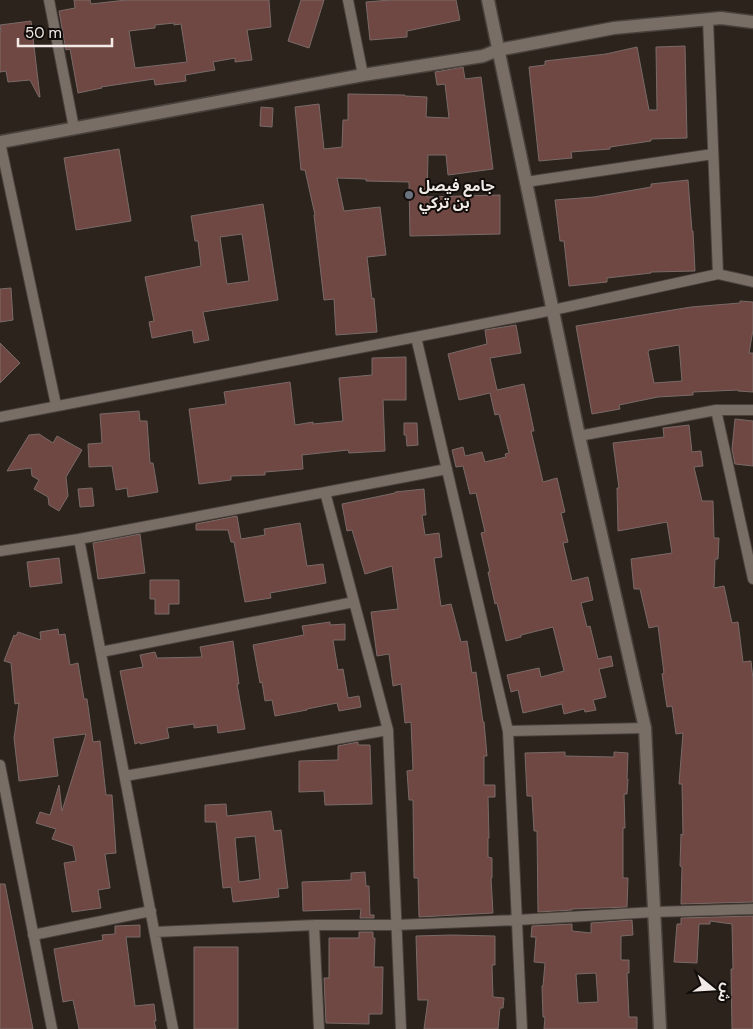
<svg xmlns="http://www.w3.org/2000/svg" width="753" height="1029" viewBox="0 0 753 1029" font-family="'DM Sans','Noto Sans Arabic',sans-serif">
  <rect width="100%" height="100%" fill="#2c231c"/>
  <path fill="#704843" stroke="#796a68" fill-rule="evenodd" d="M74 0H90L91 4 126 0H269L271 27 247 30 252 60 235 62V58L213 62 215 70 185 75 186 81 155 85 154 79 101 87 102 88 78 93 70 49 66 50 59 11 75 8ZM174 23V25L181 24 187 62 135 68 129 31 155 28V25Z
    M301 0H324L309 48 288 41Z
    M390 0H456L460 20 407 31V37L370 40 366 2Z
    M31 21 40 97H39L30 80 8 82 6 71 0 72V32H1L0 25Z
    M685 46 687 138 651 139V141L610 147V149L571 152 572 158 539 161 529 67 545 65V61L606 54 637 47 649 110H657L656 47Z
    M463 67 465 79 481 77 493 169 448 175 446 155H428L427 197 500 195V234L410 236 409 182 366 181V179L337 178 344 211 380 207 386 255 367 257 372 299 374 298 377 332 336 335 334 299 324 300 314 215H315L305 170H301L295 107 319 104 324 149 342 147 343 120H348V94L405 95V96L427 97 426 117 449 118 445 84 437 85 435 72Z
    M261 107 273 108 272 127 260 126Z
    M119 149 131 221 76 230 64 158Z
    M688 180 692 231H693L695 271 651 272V273L607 278V282L569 286 564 241H560L555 200 594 197 651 187V184Z
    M263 204 278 300 203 312 209 340 194 343 192 330 152 338 149 322 154 321 145 277 201 266 198 241H195L191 216ZM242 234 249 281 227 284 220 237Z
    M11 288 13 320 0 322V289Z
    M740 301 753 302V330L749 353H753V392L738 391V390L693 392V395L658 397 619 405 620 409 592 414 576 326 691 307 740 303ZM679 345 682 381 654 383 648 352 649 350Z
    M516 325 521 353 490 358 497 390 524 384 534 431H531L543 482 557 478 565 512 561 513 568 542 563 543 572 581 588 577 593 600 581 603 587 627 590 626 598 659 611 656 613 666 599 669 606 697 593 700 596 710 585 712 584 709 564 714 562 704 523 713 518 690 511 692 507 675 539 668 541 677 564 671 553 627 521 635V637L506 641 497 603 495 604 488 572H490L481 533 485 532 476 493 470 494 463 466 456 467 452 450 463 447 465 456 482 452 485 462 506 457 505 454 509 453 499 414 495 415 490 393 459 400 448 354 487 344 485 330Z
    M0 343 20 363 0 383Z
    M406 357V400H383L385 451 349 453 348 450 302 455 303 469 265 472V475L231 476V480L199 484 189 409 226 404 224 392 290 382 295 425 313 422V424L343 421 339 378 372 375V358Z
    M139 411 140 421H147L150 463H153L158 492 128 497 127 488 116 490 112 466 89 467 88 444 102 443 100 414Z
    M735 419 753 421V466L735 464 732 449Z
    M404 423H417L418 445 407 446 406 435H404Z
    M689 425 692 452 701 451 703 466 694 467 702 501H713L714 538H719L718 559H715L714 588 724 586 732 623 738 622 743 662 751 661 753 679V902L681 904 682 867 680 866 681 834 683 835 682 784H679L683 733 676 734 672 706 667 707 662 674 664 673 658 626 649 628 640 589H634L631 559 672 553 667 522 618 531 617 488H619L613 443 664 437 663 428Z
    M39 434 53 443 57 436 82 450 66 477 68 496 59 511 49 505 48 497 34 489 39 480 32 476 31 468 7 471 29 435Z
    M92 488 94 506 80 507 78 489Z
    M424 489 426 515H422L425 535 439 533 442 557 434 558 441 606 451 604 461 642 467 641 472 673 476 672 483 722H484L487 756H484V785H495V797H488L489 838H488V857L492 858V878H491L493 913 419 917 418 878H414L413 800H409L407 771 413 770 411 722 405 723 401 684 393 686 389 654 377 656 371 612 398 609 392 566 365 574 352 530 347 531 342 504 395 493V492Z
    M237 516 241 539 265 535 264 529 300 523 307 566 323 564 326 583 270 593 271 598 245 602 234 542H231L228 530H196V524Z
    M140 534 145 573 98 579 93 543Z
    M59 558 62 583 30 587 27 562Z
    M150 580H179V604H169V614H155V599H150Z
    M330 622V625L345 624V640H333L338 670 343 669 348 698 359 696 361 707 339 711 337 703 307 709V710L275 716 272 700 265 701 262 682 260 683 253 645 304 635 302 626Z
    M58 629 59 635 65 634 70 665 78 663 84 699H87L93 742 100 741 106 795H112L116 853 105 854 110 888 98 890 101 908 72 912 64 863 76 861 73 846 52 839 56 829 36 823 40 812 50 815 59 785 62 811 86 734 53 738 58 776 19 781 14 738 19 703 15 704 11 663 4 661 14 635 16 636 18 632 41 640 40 632Z
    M233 641 239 684H237L245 729 218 733 217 725 194 728V724L167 728 169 738 140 744V742L135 744 120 671 143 667 140 655 155 652 157 658 202 657 200 647Z
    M358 742V745H370L372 804 325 805 324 791 299 792V761L338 760V746Z
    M565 752V756L614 757V752L628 753 627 779H628L627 794H624L625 828H623V878H628L627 907 572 909V910L538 912 537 831H534L532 796H527L525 753Z
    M226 804 227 816 271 811 274 831 281 830 288 888 278 889 279 897 233 902 231 887 223 888 216 822H205V805ZM255 836 260 879 239 882 235 838Z
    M365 872 366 886H369L370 915H374V918H360L361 909 303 911 302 882 351 880V873Z
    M0 884H5L33 1029H0Z
    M753 916V1029H732L731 969H733L732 924 710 921V924H699L697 963 674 962 677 924H681V918Z
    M632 920 633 935 621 936V960H629V973H627L629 1017H637V1029H544L545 1017H543L542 986H543L545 963 534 962 536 937H531L532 926 572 924V931L591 933V923ZM596 973 598 1002 578 1003 576 974Z
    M140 925V937H126L135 1006 154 1004 156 1021H154L156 1029H79L73 1000 63 1002 54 949 103 940 102 935 115 934V926Z
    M359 932H373V938H375L374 967H383L382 1014H369V1024L326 1023 324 978H329V938H359Z
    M452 935 495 936V965H492L493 997 504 998 503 1008H500L498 1029H424L428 1000H418L416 936Z
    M194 947H238V1029H194Z"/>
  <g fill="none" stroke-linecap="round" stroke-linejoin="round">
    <defs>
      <path id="minor" d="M49 0 74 128
        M348 0 363 75
        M708 19 718 274
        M0 142 56 405
        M526 182 713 154
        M416 337 508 731 522 1029
        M716 410 753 579
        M0 417 416 337 553 310 718 274 753 282
        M579 436 716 410H753
        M325 492 388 730 401 1029
        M79 539 173 1029
        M0 551 79 539 447 469
        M101 652 354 602
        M508 731 645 728
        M0 765 52 1029
        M125 776 388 730
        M155 932 314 925
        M33 935 151 911
        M319 1029 314 925H396L517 920 654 912 753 909"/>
      <path id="tertiary" d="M488 0 579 436 645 728 660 1029
        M0 142 363 75 483 56 498 50 614 28 721 18 753 22"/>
    </defs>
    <use href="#minor" stroke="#49413c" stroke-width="12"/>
    <use href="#tertiary" stroke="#49413c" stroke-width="15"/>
    <use href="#minor" stroke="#796e66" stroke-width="10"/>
    <use href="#tertiary" stroke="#796e66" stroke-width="12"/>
  </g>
  <circle fill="#6b7280" stroke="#110d0a" stroke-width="2" cx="409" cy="195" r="5"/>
  <g text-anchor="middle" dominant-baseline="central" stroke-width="4" stroke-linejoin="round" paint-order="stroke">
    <g font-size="15" font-weight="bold" fill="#f1eae6" stroke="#110d0a" text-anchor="start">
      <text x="419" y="186">جامع فيصل<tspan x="419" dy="17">بن تركي</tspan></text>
    </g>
  </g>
  <g transform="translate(713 989) rotate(108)" stroke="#110d0a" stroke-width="4" paint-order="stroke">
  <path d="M0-4L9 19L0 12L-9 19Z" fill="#f1eae6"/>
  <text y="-8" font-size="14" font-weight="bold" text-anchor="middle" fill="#f1eae6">ش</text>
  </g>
  <path d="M18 38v8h94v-8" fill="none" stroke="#f1eae6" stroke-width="2.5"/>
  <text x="25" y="38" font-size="15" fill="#f1eae6" stroke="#110d0a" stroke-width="4" paint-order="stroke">50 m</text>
</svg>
